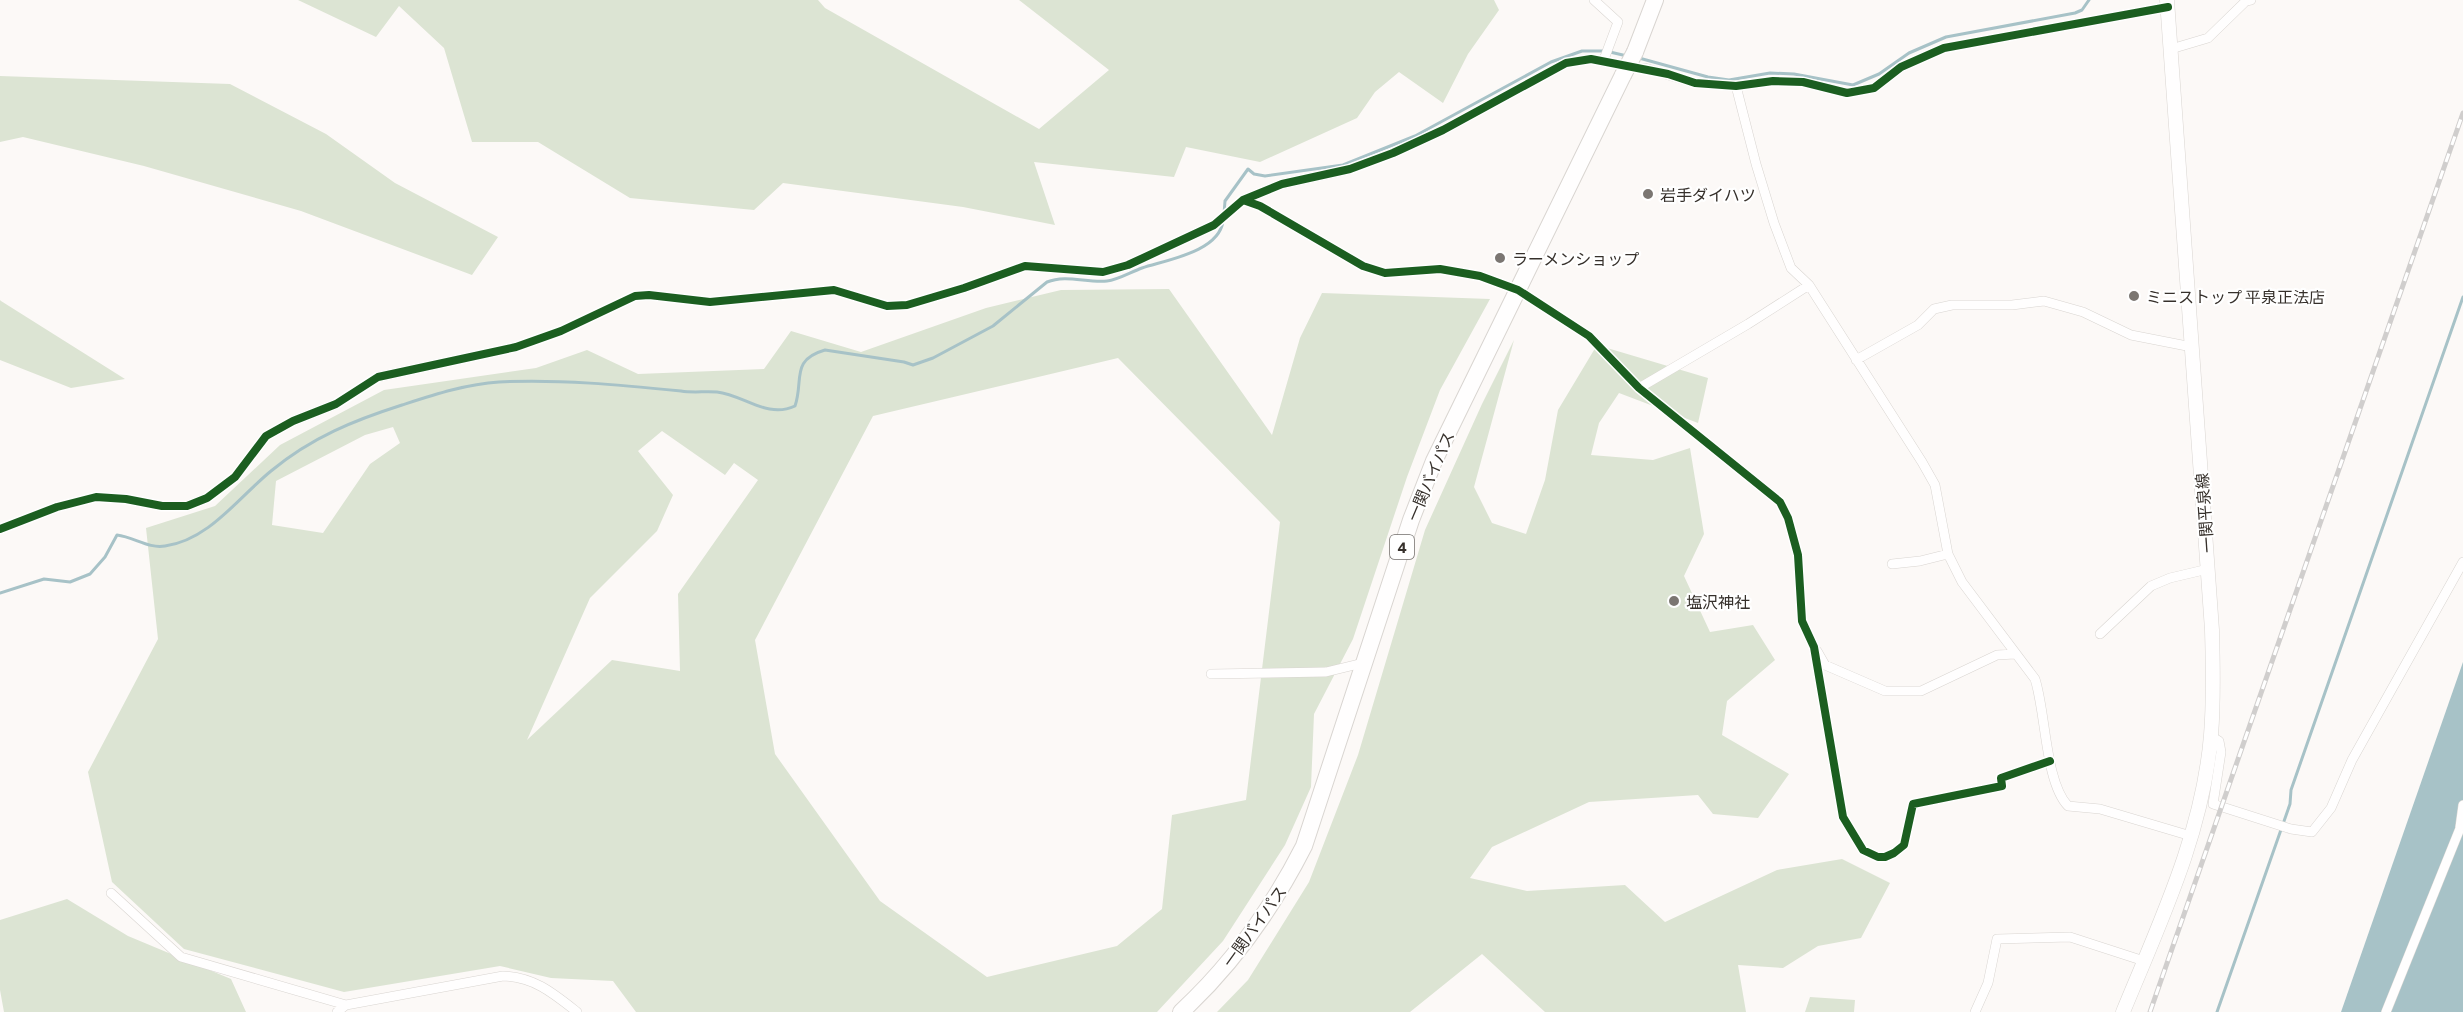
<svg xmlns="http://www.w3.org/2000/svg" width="2463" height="1012" viewBox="0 0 2463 1012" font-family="Commissioner,'Noto Sans JP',sans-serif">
  <rect width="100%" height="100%" fill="#fcf9f7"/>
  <path fill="#dce4d3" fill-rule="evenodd" d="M298 0H818L825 8 1039 129 1109 70 1019 0H1494L1499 10 1468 54 1443 103 1399 72 1375 92 1357 118 1260 162 1186 147 1174 177 1034 162 1055 225 963 207 783 183 754 210 630 198 538 142H472L444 48 399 6 376 37Z
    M0 76 230 84 326 134 395 183 498 237 472 275 301 211 144 166 23 137 0 142Z
    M1169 289 1272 435 1300 338 1322 293 1490 299 1440 390 1407 477 1353 639 1314 714 1311 787 1285 845 1223 941 1157 1012H636L613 981 551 978 500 966 344 992 184 949 112 882 88 772 158 639 146 528 215 506 280 445 384 390 536 368 587 350 638 374 764 369 791 331 861 352 986 308 1061 290ZM1118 358 1280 522 1246 800 1172 815 1162 909 1117 946 987 977 880 901 775 754 755 640 873 416ZM393 427 400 443 370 464 323 533 272 525 276 481 365 435ZM662 431 725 475 734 463 758 480 678 594 680 671 612 660 527 740 590 598 657 531 673 495 638 451Z
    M0 300 1 301 125 379 71 388 0 360Z
    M1514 340 1474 487 1492 523 1526 534 1545 480 1558 410 1597 345 1708 378 1698 423 1619 393 1599 423 1591 455 1653 460 1690 448 1704 534 1684 576 1710 632 1753 625 1775 660 1727 701 1722 735 1789 774 1758 818 1713 814 1698 795 1589 802 1492 847 1470 878 1527 891 1625 885 1665 922 1777 870 1842 859 1890 883 1861 938 1818 946 1783 968 1738 965 1746 1012H1545L1482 954 1410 1012H1217L1248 980 1309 882 1358 755 1425 530 1482 404Z
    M67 899 128 936 231 979 246 1012H4L0 990V920Z
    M1810 997 1855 1000 1854 1012H1805Z"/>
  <path fill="#a7c2c7" d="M2463 662V1012H2341Z"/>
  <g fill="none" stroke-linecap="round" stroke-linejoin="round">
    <path stroke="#a7c2c7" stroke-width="3" d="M1610 52 1627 56
      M1639 58 1708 77 1729 80 1770 73 1794 74 1853 85 1879 74 1909 53 1946 37 2075 13 2082 10 2089 0
      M1224 214 1225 201 1248 169 1254 174 1265 176 1343 165 1415 136 1551 62 1582 51H1603
      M0 593 44 579 70 582 90 574 105 557 117 535C134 537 149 549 165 546 209 540 239 497 271 471 312 437 355 420 402 405 433 395 466 384 499 382 559 379 621 385 681 391 693 393 705 391 717 392 744 395 767 419 795 406 804 380 790 360 825 350L904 362 913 365 933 358 993 326 1047 282C1066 274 1086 283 1107 281 1118 280 1131 272 1142 268 1166 260 1219 252 1223 221
      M2217 1012 2290 804 2291 790 2463 297"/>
    <defs>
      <path id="minor" d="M1594 0 1618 22 1603 62
        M2171 49 2208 38 2246 1 2251 0
        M1645 68 1695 83 1736 86 1773 81 1803 82 1847 93 1874 88 1901 67 1944 48 2168 7
        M1736 86 1756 164 1774 223 1791 268 1809 285 1922 462 1935 485 1948 554 1962 582 2035 679C2046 713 2045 782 2068 806L2100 809 2191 836
        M1243 200 1260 206 1363 266 1385 273 1440 269 1480 276 1518 290 1589 336 1639 388 1780 502 1788 518 1798 555 1802 621 1814 647 1843 817 1863 850 1878 857H1885L1894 853 1904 845 1913 804 2002 786 2001 778 2050 761
        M1856 360 1918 325 1934 309 1952 305H2012L2044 301 2083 312 2131 335 2192 347
        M1639 388 1748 324 1809 285
        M0 529 57 507 96 497 126 499 162 506H187L207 498 235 477 266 436 293 421 336 404 378 377 516 347 561 331 635 296 649 295 710 302 834 290 887 306 907 305 964 288 1025 266 1103 272 1128 265 1214 225 1243 200 1282 184 1350 169 1393 153 1443 130 1566 63 1591 59 1613 63
        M1892 564 1920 561 1948 554
        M2100 634 2151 586 2170 578 2208 569
        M1817 651 1825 665 1885 691H1921L1997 655 2015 654
        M1211 674 1326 672 1363 663
        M2211 736 2219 741 2221 752 2213 804 2291 829 2312 832 2331 808 2352 760 2463 562
        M2460 827 2463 805
        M111 893 181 957 346 1005
        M337 1012 346 1005 503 976C534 977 553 993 577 1012
        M1975 1012 1988 983 1997 939 2070 937 2144 961
        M2386 1012 2463 821"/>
      <path id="secondary" d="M2123 1012C2160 922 2203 833 2211 735 2214 700 2213 665 2212 630L2167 0"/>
      <path id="trunk" d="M1635 52 1655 0
        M1181 1012C1234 963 1272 909 1304 846L1411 520 1434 461 1623 75"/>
    </defs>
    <use href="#minor" stroke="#d9d5d1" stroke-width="10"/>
    <use href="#secondary" stroke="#d9d5d1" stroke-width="15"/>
    <use href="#trunk" stroke="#d9d5d1" stroke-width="18"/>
    <use href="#minor" stroke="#fffefe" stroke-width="9"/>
    <use href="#secondary" stroke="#fffefe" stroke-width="14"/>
    <use href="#trunk" stroke="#fffefe" stroke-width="16"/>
    <defs>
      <path id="rail" d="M2150 1012 2463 113"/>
    </defs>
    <use href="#rail" stroke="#d0cecd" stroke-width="5"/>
    <use href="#rail" stroke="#fff" stroke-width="3" stroke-dasharray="9" stroke-linecap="butt"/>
    <defs>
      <path id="trunk-bridge" d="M1623 75 1635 52"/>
    </defs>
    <use href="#trunk-bridge" stroke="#d9d5d1" stroke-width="18" stroke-linecap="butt"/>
    <use href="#trunk-bridge" stroke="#fffefe" stroke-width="16"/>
    <defs>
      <path id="cycleway" d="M1243 200 1260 206 1363 266 1385 273 1440 269 1480 276 1518 290 1589 336 1639 388 1780 502 1788 518 1798 555 1802 621 1814 647 1843 817 1863 850 1878 857H1885L1894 853 1904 845 1913 804 2002 786 2001 778 2050 761
        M0 529 57 507 96 497 126 499 162 506H187L207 498 235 477 266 436 293 421 336 404 378 377 516 347 561 331 635 296 649 295 710 302 834 290 887 306 907 305 964 288 1025 266 1103 272 1128 265 1214 225 1243 200 1282 184 1350 169 1393 153 1443 130 1566 63 1591 59 1668 74 1695 83 1736 86 1773 81 1803 82 1847 93 1874 88 1901 67 1944 48 2168 7"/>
    </defs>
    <use href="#cycleway" stroke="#fff" stroke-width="11"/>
    <use href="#cycleway" stroke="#1b5e20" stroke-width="8"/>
  </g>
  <g fill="#7b7672" stroke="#fff" stroke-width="2">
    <circle cx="1648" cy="194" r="6"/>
    <circle cx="1500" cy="258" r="6"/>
    <circle cx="2134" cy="296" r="6"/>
    <circle cx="1674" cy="601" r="6"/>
  </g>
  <g text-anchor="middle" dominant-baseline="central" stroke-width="4.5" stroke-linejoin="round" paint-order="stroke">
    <rect fill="#fff" stroke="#726e6b" stroke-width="1.5" x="1390" y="535" width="24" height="24" rx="4.5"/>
    <g font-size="15" font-weight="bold" fill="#36302b">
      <text x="1402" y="547">4</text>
    </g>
    <g font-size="16" fill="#36302b" stroke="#fff" text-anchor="start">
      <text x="1660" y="194">岩手ダイハツ</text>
      <text x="1512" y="258">ラーメンショップ</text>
      <text x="2146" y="296">ミニストップ 平泉正法店</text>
      <text x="1686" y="601">塩沢神社</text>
    </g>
    <g font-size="16" fill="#36302b" stroke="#fff">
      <text transform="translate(1430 476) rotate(-67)">一関バイパス</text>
      <text transform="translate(2204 513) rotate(-94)">一関平泉線</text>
      <text transform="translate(1254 926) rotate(-54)">一関バイパス</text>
    </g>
  </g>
</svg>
